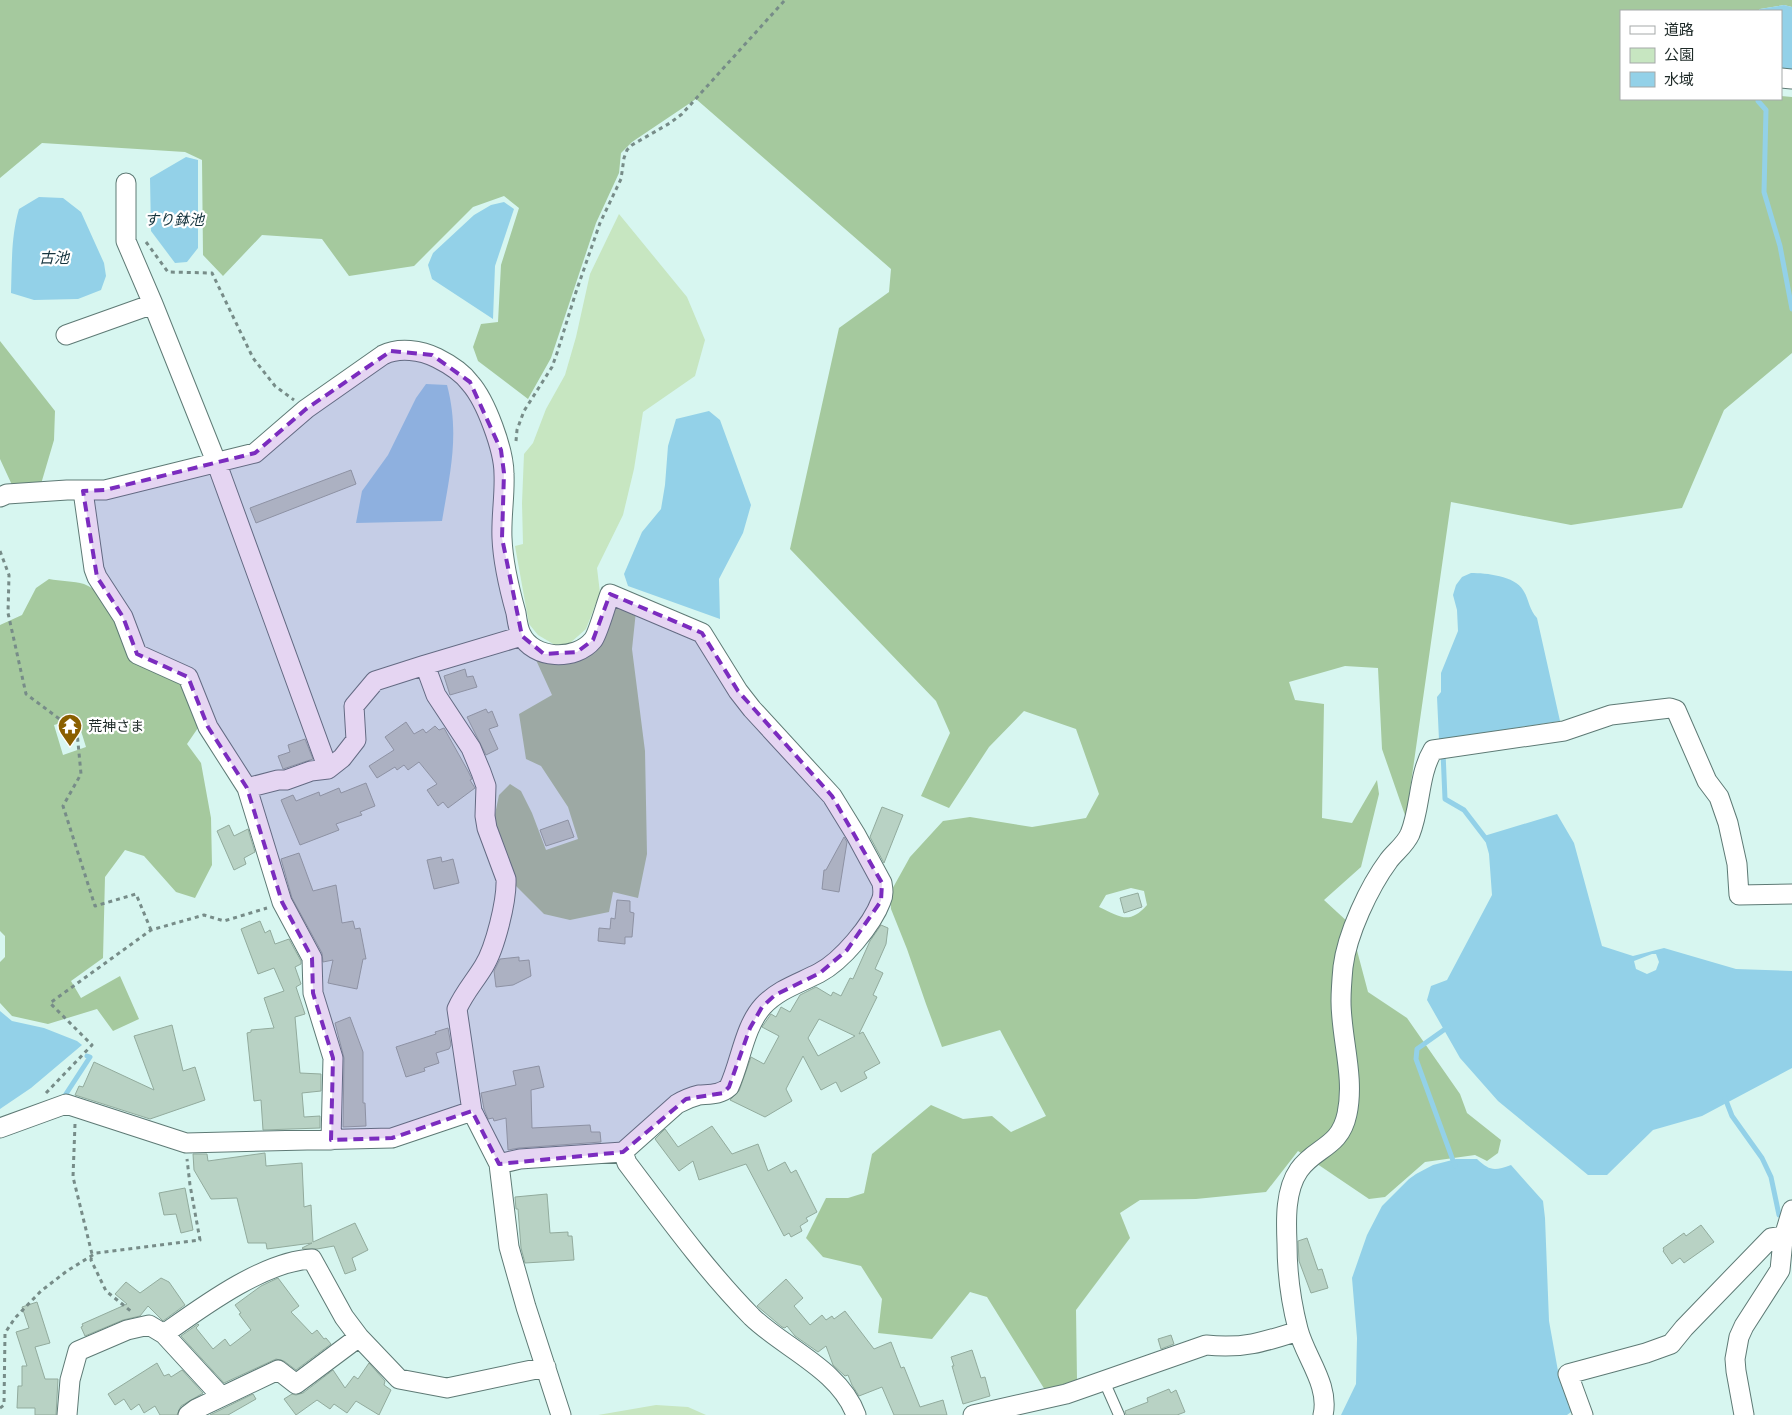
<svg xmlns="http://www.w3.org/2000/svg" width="1792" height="1415" viewBox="0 0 1792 1415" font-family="'IBM Plex Serif','Noto Sans JP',serif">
  <rect width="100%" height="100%" fill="#d7f6f0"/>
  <path fill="#c7e6c1" d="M619 214 687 297 705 340 695 376 643 412 634 469 623 515 597 568 600 593 586 629 569 644 555 645 538 635 529 624 515 546 523 544 522 503 524 454 533 443 546 409 565 375 576 337 590 274Z
    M656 1405 688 1407 706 1415H598Z"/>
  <path fill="#a5c99e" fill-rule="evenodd" d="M0 0H1792V7L1784 5 1760 9 1758 11H1621V99H1781V96L1792 97V353L1724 410 1682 508 1571 525 1451 502 1406 818 1382 749 1378 668 1345 666 1289 682 1295 700 1324 704 1322 818 1352 823 1377 780 1379 794 1361 867 1324 900 1350 924 1368 992 1407 1018 1460 1094 1467 1113 1501 1140 1498 1153 1487 1161 1475 1155 1425 1162 1385 1197 1369 1199 1298 1151 1266 1192 1196 1199 1140 1200 1120 1213 1130 1238 1076 1310 1077 1380 1045 1390 987 1297 970 1292 932 1339 878 1333 882 1299 861 1266 823 1257 806 1238 826 1198H848L864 1193 872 1154 931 1105 963 1119 992 1116 1011 1132 1046 1116 1000 1030 942 1047 926 1004 907 949 891 909 890 893 910 857 943 821 970 817 1032 827 1086 818 1099 794 1076 729 1024 711 989 747 949 808 921 796 950 733 936 701 790 549 839 328 889 292 891 269 696 99 632 142 621 153 619 173 596 223 551 358 528 399 478 361 473 347 481 324 498 322 501 265 519 208 504 196 473 207 414 266 349 276 322 239 262 235 223 276 203 255 202 160 185 152 42 143 0 178ZM1131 888 1144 891 1147 905C1129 925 1121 917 1099 907L1106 895Z
    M0 341 55 411 54 440 41 484 12 485 0 459Z
    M49 579C60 581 74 581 84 584 110 594 122 635 132 658L182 680 200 725 187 744 201 763 211 818 212 865 195 898 176 892 144 856 125 850 105 877 103 958 71 981 81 998 120 976 139 1019 113 1031 97 1009 48 1024 12 1016 0 1003V962L5 957V936L0 931V625L22 615 36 588ZM77 718 86 747 63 755 54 725Z
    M614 603 636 611 632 649 645 751 647 854 638 898 613 892 609 912 570 920 544 914 516 886 494 819 499 795 510 784 521 791 532 813 546 850 578 839 568 807 541 766 526 759 519 714 552 695 536 660 553 662 580 660Z"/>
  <path fill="#93d1e8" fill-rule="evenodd" d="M1784 5 1792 7V70L1781 68V11H1758L1760 9Z
    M186 157 198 160V248L187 262 175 263 151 231 150 178Z
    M39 197 63 198 81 212 104 263 106 276 101 290 78 299 34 300 11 293C12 264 11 236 19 209Z
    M504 202 514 209 495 266 493 319 432 279 428 265 433 253 474 215 491 205Z
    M426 384 447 385C460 434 450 473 442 521L356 523 362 491 388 455 416 398Z
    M709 411 720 420 751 505 743 533 719 579 720 619 628 586 624 574 642 532 661 509 665 485 668 446 676 419Z
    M1471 573C1486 573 1515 576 1523 590 1529 599 1529 610 1537 618L1560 721 1439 740 1437 697 1441 692V673L1458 631 1457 610 1453 595 1456 585 1462 577Z
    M1557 814 1574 843 1602 946 1633 956 1664 948 1736 969 1792 971V1068L1702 1116 1653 1130 1607 1175H1588L1498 1101 1460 1058 1427 1000 1431 986 1447 980 1492 895 1489 854 1484 836ZM1652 954H1656L1659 962 1656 970 1647 974 1636 969 1634 961Z
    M0 1011 12 1021 44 1028 77 1041 82 1045 31 1088 0 1109Z
    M1456 1159H1477C1490 1171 1494 1171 1511 1165L1543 1201 1545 1218 1549 1321 1558 1371 1572 1402 1568 1404 1569 1407 1574 1405 1575 1409 1567 1415H1341L1356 1384 1357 1338 1352 1278 1367 1235 1382 1206 1409 1179 1416 1174 1433 1165Z"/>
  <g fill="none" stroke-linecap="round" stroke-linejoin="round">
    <path stroke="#93d1e8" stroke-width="5" d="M1759 99 1758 101 1766 110 1764 192 1780 246 1792 309
      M1443 752 1445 799 1464 810 1487 840
      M1448 1027 1417 1049 1416 1059 1455 1166
      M67 1098 64 1097 90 1057 87 1056
      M1725 1098 1732 1116 1762 1158 1771 1177 1779 1215"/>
  </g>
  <path fill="#b8d2c4" stroke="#92ab9d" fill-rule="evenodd" d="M351 470 356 484 256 523 250 508Z
    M465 669 467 677 473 676 477 687 450 695 444 676Z
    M486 709 488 713 492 711 498 726 489 729 498 749 486 755 467 717Z
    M406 722 414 734 423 729 426 733 435 726 439 730 444 728 468 771 472 779 470 780 475 788 448 808 443 802 438 806 427 790 437 784 419 762 408 770 404 765 397 770 395 767 377 778 369 766 394 750 385 737Z
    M305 739 313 759 283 769 278 756 290 752 288 745Z
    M366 783 375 806 360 812 362 815 336 824 339 830 300 845 281 800 293 795 296 801 319 792 320 796 339 788 341 793Z
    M882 807 903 815 884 863 870 837Z
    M568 820 574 837 546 846 540 830Z
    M229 825 234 836 248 829 255 852 244 858 246 864 234 870 217 831Z
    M844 837 847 842 839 892 822 889 824 870H826Z
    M299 853 313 891 336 885 342 923 353 921 355 929 360 928 366 959H363L357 989 328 983 333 960 323 962 322 953 292 898 281 859Z
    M441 857 442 862 453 859 459 883 434 889 427 860Z
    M1138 893 1142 907 1124 913 1120 898Z
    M617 900 630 901V912L634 913 632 937H625V944L598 941 599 928 610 929 611 918 615 919Z
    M260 921 265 933 270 930 275 944 289 939 301 961V964L295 967 301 984 296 987 305 1014 295 1017 300 1073 321 1074V1091L302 1093 304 1117 320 1116V1128L263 1130 261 1100 254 1101 247 1033 251 1032V1030L274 1028 264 998 284 991 274 968 258 974 241 929Z
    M881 925 888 928 886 944 875 969 883 973 873 995 877 997 859 1034 863 1032 880 1063 864 1072 867 1078 841 1092 836 1082 821 1090 803 1056 786 1089 792 1101 765 1117 730 1100 739 1091 751 1057 764 1064 779 1036 762 1027 771 1014 776 1017 781 1007 790 1012 800 995 816 987 831 996 833 992 841 996 850 978 853 979 870 941ZM819 1019 855 1036 818 1056 808 1038Z
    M519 957V961L529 960 531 976 513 985 496 987 494 971 500 959Z
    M350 1017 363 1052V1103H365L366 1126 343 1127 344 1058 335 1023Z
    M172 1025 183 1071 195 1067 205 1100 150 1119 75 1095 79 1086 83 1087 94 1062 154 1090 134 1036Z
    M448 1028 451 1045 449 1049 436 1053 439 1063 424 1068 425 1071 406 1077 396 1047 436 1034 435 1032Z
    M539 1066 544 1087 531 1090 532 1128 590 1125 591 1132H600L601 1142 519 1148 508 1150 506 1118 494 1121 493 1118 488 1119 484 1109 481 1093 516 1085 513 1071Z
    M712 1126 732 1154 758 1144 768 1171 785 1162 791 1173 796 1170 817 1212 806 1218 808 1221 800 1226 802 1231 791 1237 789 1233 784 1236 746 1164 699 1180 693 1161 679 1171 655 1139 665 1129 678 1147Z
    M265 1153 266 1166 302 1163 304 1207 311 1205 313 1242 355 1223 368 1250 352 1258 356 1270 345 1274 334 1246 317 1249H303L302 1248 312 1243 267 1249 266 1243H248L237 1198 211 1199 194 1170 193 1154H207L208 1161Z
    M185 1188 193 1230 181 1233 176 1214 164 1215 159 1193Z
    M547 1194 550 1233 568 1232V1236H572L574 1260 525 1263 521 1248 518 1209H516L515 1197Z
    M1701 1225 1714 1242 1684 1263 1680 1258 1672 1264 1663 1251 1664 1250 1663 1248 1684 1233 1686 1236Z
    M1307 1238 1318 1270 1322 1269 1328 1288 1311 1293 1299 1261 1298 1241Z
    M161 1278 169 1282 185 1305 163 1321 148 1306 140 1316 123 1320 85 1336 81 1327 83 1326 82 1324 127 1304 115 1294 126 1282 140 1293Z
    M278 1278 299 1306 291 1312 312 1334 317 1330 324 1339 326 1338 331 1344 296 1370 284 1361 276 1359 224 1383 181 1336 198 1324 199 1325 196 1328 213 1349 225 1339 230 1346 251 1330 239 1314 241 1313 235 1305 261 1286Z
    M786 1279 803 1298 794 1306 810 1325 822 1315 826 1320 832 1316 834 1319 845 1311 874 1349 891 1342 901 1368 904 1367 920 1407 943 1400 947 1415H894L882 1387 859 1396 852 1385 848 1375 845 1376 833 1365 826 1346 818 1352 795 1336 787 1326 785 1328 782 1327 757 1306Z
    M37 1302 50 1343 35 1347 45 1379H58L56 1415H35V1408H17L18 1386H22V1366H27L16 1332 29 1328 22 1307Z
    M1171 1335 1174 1344 1161 1349 1158 1339Z
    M972 1350 981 1378 985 1377 990 1396 963 1404 952 1366H954L951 1357Z
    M157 1363 164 1376 169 1374 171 1377 182 1370 203 1393 181 1406 177 1415H160L155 1406 144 1413 139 1404 131 1410 124 1399 115 1405 108 1394Z
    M369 1363 385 1381 384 1385 391 1390 379 1415 356 1401 347 1413 334 1404 330 1409 317 1400 296 1415 284 1399 292 1394 296 1395 303 1393 333 1370 345 1388 354 1376 358 1379Z
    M1169 1389 1171 1393 1176 1390 1185 1412 1177 1415H1126L1125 1411 1148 1402 1147 1398Z
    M253 1394 256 1399 228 1415H210Z"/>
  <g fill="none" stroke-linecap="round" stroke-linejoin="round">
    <defs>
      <path id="service" d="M1104 1381 1119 1415"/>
      <path id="minor" d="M1781 78 1792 79
        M126 183V241L153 304 217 464 328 769
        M66 335 153 304
        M83 491 94 569 97 577 123 617 137 654 188 677 208 727 247 788 282 902 312 958 313 993 333 1058 331 1140
        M0 497 7 494 67 490H105L255 453 306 409 383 355C399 347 421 350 437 358 449 364 462 372 470 383 486 401 504 450 504 474 505 495 501 517 502 538 503 564 509 588 516 613 517 620 518 628 521 634 533 660 576 661 593 640 598 634 606 604 610 594L702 633 738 691 752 709 832 796 856 835 882 883C883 889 884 895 881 901 872 925 842 961 819 973 800 983 779 989 763 1006 744 1027 741 1061 729 1087 720 1095 711 1094 699 1095 691 1097 684 1100 677 1104L623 1152 520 1159 499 1164
        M425 665 522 636
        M247 788 278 780H286L311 771 328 769 342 758 356 740 354 706 375 681 425 665 436 695 471 748 481 772 486 786 485 816 487 828 506 879C507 901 495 948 484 966 475 981 464 993 457 1009L472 1111
        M0 1128 66 1104 186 1143 392 1138 472 1111 499 1164 509 1247 526 1307 561 1415
        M623 1152 627 1163C667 1216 705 1269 752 1317 784 1348 840 1370 856 1415
        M164 1334 221 1396
        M67 1415 70 1380 78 1351 127 1330 149 1325 164 1334C202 1307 264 1261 312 1259L344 1317 359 1337
        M188 1415 196 1409 278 1370 296 1384 359 1337 399 1379 447 1388 546 1367
        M973 1415 1066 1394 1206 1345C1243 1349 1264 1342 1298 1331
        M1323 1415C1330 1385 1305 1357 1298 1329 1291 1302 1287 1272 1287 1243 1286 1220 1285 1190 1299 1170 1315 1147 1340 1148 1347 1114 1355 1077 1341 1038 1341 1001 1341 990 1342 978 1343 967 1347 934 1369 887 1389 860 1396 851 1405 845 1410 834 1421 807 1418 775 1433 750L1564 731 1611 715 1670 708 1676 710 1707 781 1719 797 1728 823 1737 864 1739 895 1792 894
        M1583 1415 1568 1374 1646 1353 1671 1344 1684 1328 1771 1238 1784 1236
        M1744 1415 1736 1371 1735 1359 1739 1337 1744 1326 1780 1270 1783 1240 1792 1210"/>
    </defs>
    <use href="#service" stroke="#5e7a75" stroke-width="12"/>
    <use href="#minor" stroke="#5e7a75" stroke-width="21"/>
    <path stroke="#778c88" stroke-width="3" stroke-dasharray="4 4" stroke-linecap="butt" d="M146 242 168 272 212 273 253 358 275 386 294 400
      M516 441 517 430 524 411 552 367 557 353 576 292 600 223 621 179 624 158 627 150 632 145 670 123 682 114 785 0
      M0 551 9 575 8 613 26 694 77 732 81 774 63 806 95 906 136 894 151 930
      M46 1093 92 1045 50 1003 151 930 204 915 224 921 267 908
      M75 1124 73 1177 92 1254 91 1260 106 1291 132 1312
      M0 1408 4 1405 5 1333 15 1318 41 1291 67 1271 96 1253 200 1240 190 1185 187 1159"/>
    <use href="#service" stroke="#fff" stroke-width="10"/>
    <use href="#minor" stroke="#fff" stroke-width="19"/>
  </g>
  <path fill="#7b2cbf" fill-opacity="0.2" stroke="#7b2cbf" stroke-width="4" stroke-dasharray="10 6" stroke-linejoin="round" d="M391 351 432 355 470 382 501 450 504 473 502 538 522 636 544 654 577 652 593 640 610 594 702 633 738 691 832 796 882 883 881 901 847 950 820 973 775 995 762 1007 750 1028 729 1087 723 1093 686 1099 623 1152 499 1164 472 1111 392 1138 331 1140 333 1058 313 993 312 958 282 902 247 788 208 727 188 677 137 654 123 617 97 577 83 491 105 490 255 453 306 409Z"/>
  <defs>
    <symbol id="temple-pin" viewBox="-11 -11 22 30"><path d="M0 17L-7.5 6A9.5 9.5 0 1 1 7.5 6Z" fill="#8a5f00" stroke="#fff"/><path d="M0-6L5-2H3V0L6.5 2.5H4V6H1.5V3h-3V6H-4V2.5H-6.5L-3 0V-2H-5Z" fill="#fff"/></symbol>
  </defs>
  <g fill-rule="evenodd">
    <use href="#temple-pin" x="56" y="712" width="28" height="38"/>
  </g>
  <g text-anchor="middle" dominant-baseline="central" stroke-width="4.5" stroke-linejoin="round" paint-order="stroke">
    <g font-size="14" fill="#1d2927" stroke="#fff" text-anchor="start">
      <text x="88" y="726">荒神さま</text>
    </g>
    <g font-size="15" font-style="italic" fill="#16343e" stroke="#fff">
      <text x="174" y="219">すり鉢池</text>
      <text x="54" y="257">古池</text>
    </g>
  </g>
  <rect x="1620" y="10" width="162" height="90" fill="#ffffff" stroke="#a5a9a9"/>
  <rect x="1630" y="26" width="25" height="8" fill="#ffffff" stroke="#a5a9a9"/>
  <text x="1664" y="35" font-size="15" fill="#1d2927">道路</text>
  <rect x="1630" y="48" width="25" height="15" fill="#c7e6c1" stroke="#a5a9a9"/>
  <text x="1664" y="60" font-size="15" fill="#1d2927">公園</text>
  <rect x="1630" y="72" width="25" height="15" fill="#93d1e8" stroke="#a5a9a9"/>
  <text x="1664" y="85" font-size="15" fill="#1d2927">水域</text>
</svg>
